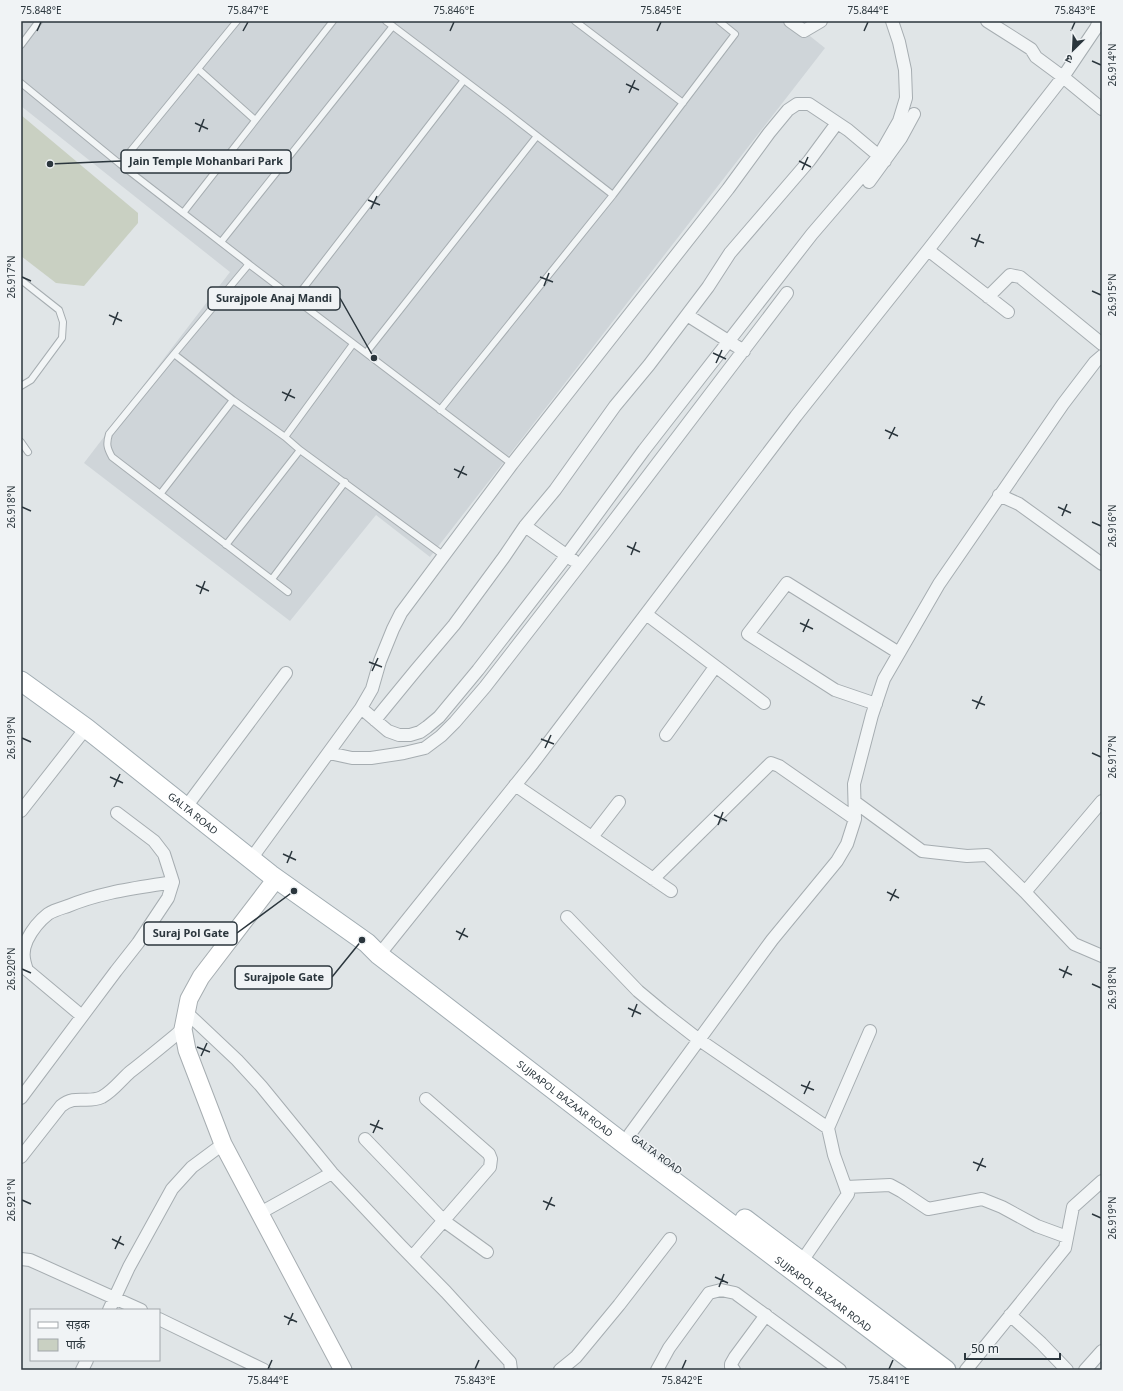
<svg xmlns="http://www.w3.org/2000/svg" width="1123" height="1391" viewBox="0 0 1123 1391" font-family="'Noto Sans','Noto Sans Devanagari',sans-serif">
  <rect width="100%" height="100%" fill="#e0e5e7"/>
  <path fill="#cfd5d9" d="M21 21H791L825 48 430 557 376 515 290 621 84 463 230 272 21 106Z"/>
  <path fill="#c9d0c2" d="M21 115 138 213V223L84 286 56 283 21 256Z"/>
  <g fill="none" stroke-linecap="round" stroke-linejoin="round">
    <defs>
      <path id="lane" d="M386 21 505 111 613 195
        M575 21 683 103
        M21 45 39 21
        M198 69 255 120
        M21 83 120 164 249 264 174 354
        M120 164 237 21
        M183 213 333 21
        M221 242 393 26
        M246 262 512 464
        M21 280 59 310 63 322 62 338 31 380 21 386
        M295 299 464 80
        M366 353 537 136
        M440 410 613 195 735 34 719 21
        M285 437 353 344
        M21 442 28 452
        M161 493 233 400
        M226 545 300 450
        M272 579 345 482
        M288 592 112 457C107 448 106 444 109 434L174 354 233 400 285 437 300 450 443 555"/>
      <path id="street" d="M790 21 804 31 821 21
        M987 21 1031 49 1036 57 1063 77 1102 109
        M869 182 901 138 914 114
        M928 250 1008 312
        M988 297 1010 275 1020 277 1102 344
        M687 315 744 351
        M999 495 1019 504 1102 564
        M525 526 573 560
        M646 614 764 703
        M876 704 835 690 748 634 787 583 899 653
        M361 708 388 731 399 735H410L420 732 427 727 439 717 478 670 567 555 644 450 812 234 879 156 899 121 906 98 905 70 899 42 892 21
        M375 720 416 670 454 625 504 557 525 526 555 490 615 406 649 365 708 287 730 253 809 161 837 123
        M666 735 715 667
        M329 753 352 758H371L404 753 425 748 441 736 455 722 485 687 603 535 787 293
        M515 785 671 891
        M855 802 922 851 967 856 987 855 1025 892 1074 944 1102 956
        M186 807 286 673
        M21 811 86 728
        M592 837 619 802
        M251 859 361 708 372 689 380 661 393 629 401 613 512 464 728 189 769 133 788 110 797 104H809L848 130 885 161
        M653 879 771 763 779 766 855 819
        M1025 892 1102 801
        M567 917 638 991 662 1011 698 1039 828 1128
        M379 955 533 763 796 416 928 250 1063 77 1096 28 1099 21
        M186 1012 237 1060 261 1086 332 1173 400 1245 446 1292 510 1362 511 1370
        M82 1016 27 970C23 959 22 951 27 940 32 930 39 921 48 914 54 910 62 908 68 906 101 892 137 888 173 882
        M21 1098 116 971 138 943 168 898 173 882 164 854 154 841 117 813
        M630 1134 772 940 837 861 847 844 855 819 854 784 872 715 884 679 939 584 1063 404 1095 362 1102 356
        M365 1139 444 1221 487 1252
        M21 1157 61 1106C76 1094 87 1104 102 1097 113 1091 121 1080 130 1072 148 1058 166 1043 183 1029
        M846 1187 890 1185 901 1191 928 1209 982 1199 1002 1207 1037 1226 1067 1237
        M260 1213 332 1173
        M412 1257 490 1167 491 1159 489 1154 426 1099
        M21 1259 30 1260 141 1310
        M802 1261 848 1194 834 1155 828 1128 870 1031
        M109 1310 129 1267 172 1189 192 1167 223 1144
        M1010 1315 1041 1343 1067 1370
        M159 1319 264 1370
        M82 1370 87 1360
        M560 1370 576 1357 619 1305 670 1239
        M657 1370 669 1348 709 1293 721 1290 735 1293 840 1370
        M734 1370 731 1367V1364L735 1357 766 1315
        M966 1370 1065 1248 1073 1207 1102 1181
        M1085 1370 1102 1351"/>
      <path id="secondary" d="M276 879 201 977 189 999 183 1029 187 1050 223 1144 343 1370"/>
      <g id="primary">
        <path id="s1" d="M21 681 86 728 271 875 367 943 379 955 623 1143 925 1370"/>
        <path d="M745 1219 946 1370"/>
      </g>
    </defs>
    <use href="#lane" stroke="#a6adb1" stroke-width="8"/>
    <use href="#street" stroke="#a6adb1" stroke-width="14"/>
    <use href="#secondary" stroke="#a6adb1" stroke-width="19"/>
    <use href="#primary" stroke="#a1acb2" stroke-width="21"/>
    <use href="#lane" stroke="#f2f5f6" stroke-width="6"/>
    <use href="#street" stroke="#f2f5f6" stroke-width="12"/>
    <use href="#secondary" stroke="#fff" stroke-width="17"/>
    <use href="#primary" stroke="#fff" stroke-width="19"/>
  </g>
  <path fill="none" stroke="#2b363d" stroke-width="1.5" d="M37 31 41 22M243 31 248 22M450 31 454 22M657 31 661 22M864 31 868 22M1071 31 1075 22M1092 61 1101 65M626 84 639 90M629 93 635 80M195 123 208 129M199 132 204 119M799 161 811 167M802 170 808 157M368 200 380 205M371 209 377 196M971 238 984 243M975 247 980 234M22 277 31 281M540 277 553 282M544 286 549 273M1092 291 1101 295M109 315 122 321M113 325 118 312M713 353 726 359M716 363 722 350M282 392 295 398M285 401 291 389M885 430 898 436M889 439 895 427M454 469 467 475M458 478 464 466M22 507 31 511M1058 507 1071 513M1062 516 1067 504M1092 522 1101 526M627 546 640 552M631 555 636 542M196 585 209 591M200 594 205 581M800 623 813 629M803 632 809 619M369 662 382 667M372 671 378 658M972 700 985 705M976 709 982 696M22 738 31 742M541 739 554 744M545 748 551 735M1092 753 1101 757M110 777 123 783M114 787 120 774M714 815 727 821M718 825 723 812M283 854 296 860M287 863 292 851M887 892 899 898M890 901 896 889M456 931 468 937M459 940 465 928M22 969 31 973M1059 969 1072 975M1063 978 1068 966M1092 984 1101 988M628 1008 641 1014M632 1017 637 1004M197 1047 210 1052M201 1056 207 1043M801 1085 814 1090M804 1094 810 1081M370 1124 383 1129M373 1133 379 1120M973 1162 986 1167M977 1171 983 1158M22 1200 31 1204M543 1201 555 1206M546 1210 552 1197M1092 1214 1101 1218M112 1239 124 1245M115 1249 121 1236M715 1277 728 1283M719 1287 724 1274M284 1316 297 1322M288 1325 293 1313M268 1369 272 1360M475 1369 479 1360M682 1369 686 1360M889 1369 893 1360"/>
  <g text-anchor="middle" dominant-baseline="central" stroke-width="3" stroke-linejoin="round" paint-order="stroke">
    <g font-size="10" fill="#2b363d" stroke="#f0f3f5">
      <text stroke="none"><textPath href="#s1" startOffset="217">GALTA ROAD</textPath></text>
      <text stroke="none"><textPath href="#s1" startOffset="686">SUJRAPOL BAZAAR ROAD</textPath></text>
      <text transform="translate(657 1154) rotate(36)">GALTA ROAD</text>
      <text stroke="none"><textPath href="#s1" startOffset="1010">SUJRAPOL BAZAAR ROAD</textPath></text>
    </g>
  </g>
  <path fill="none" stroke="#2b363d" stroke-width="1.5" d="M50 164L121 161M374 358L340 298M294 891L237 933M362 940L332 977"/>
  <g fill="#2b363d" stroke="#f0f3f5" stroke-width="1.5">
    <circle cx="50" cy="164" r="4"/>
    <circle cx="374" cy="358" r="4"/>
    <circle cx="294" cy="891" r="4"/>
    <circle cx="362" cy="940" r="4"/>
  </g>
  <g fill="#f0f3f5" stroke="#2b363d" stroke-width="1.5">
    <rect x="121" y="150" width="170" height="23" rx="4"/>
    <rect x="208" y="287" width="132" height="23" rx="4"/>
    <rect x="144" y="922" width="93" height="23" rx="4"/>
    <rect x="235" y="966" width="97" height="23" rx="4"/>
  </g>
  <g font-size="11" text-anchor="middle" font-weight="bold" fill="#2b363d">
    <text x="206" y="165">Jain Temple Mohanbari Park</text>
    <text x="274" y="302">Surajpole Anaj Mandi</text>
    <text x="191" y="937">Suraj Pol Gate</text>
    <text x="284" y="981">Surajpole Gate</text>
  </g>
  <rect width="1123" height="1391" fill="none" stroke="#f0f3f5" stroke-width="44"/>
  <rect x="30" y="1309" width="130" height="52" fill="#f0f3f5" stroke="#a1a7ab"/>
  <rect x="38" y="1322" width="20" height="6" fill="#ffffff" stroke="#a1a7ab"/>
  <text x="66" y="1329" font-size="12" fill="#2b363d">सड़क</text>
  <rect x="38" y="1339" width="20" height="12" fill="#c9d0c2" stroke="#a1a7ab"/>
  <text x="66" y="1349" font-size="12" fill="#2b363d">पार्क</text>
  <g transform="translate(1073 50) rotate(204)" stroke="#f0f3f5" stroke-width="3" paint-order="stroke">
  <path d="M0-3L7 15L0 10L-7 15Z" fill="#2b363d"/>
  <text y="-6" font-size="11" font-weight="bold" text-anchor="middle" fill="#2b363d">उ</text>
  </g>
  <path d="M965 1353v6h95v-6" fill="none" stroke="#2b363d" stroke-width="2"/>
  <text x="971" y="1353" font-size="12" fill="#2b363d" stroke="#f0f3f5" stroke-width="3" paint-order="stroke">50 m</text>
  <rect x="22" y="22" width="1079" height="1347" fill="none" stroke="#2b363d" stroke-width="1.5"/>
  <g font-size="10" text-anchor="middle" fill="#2b363d">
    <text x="41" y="14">75.848°E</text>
    <text x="248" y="14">75.847°E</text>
    <text x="454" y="14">75.846°E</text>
    <text x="661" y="14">75.845°E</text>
    <text x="868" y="14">75.844°E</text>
    <text x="1075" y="14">75.843°E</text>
    <text transform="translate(1112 65) rotate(-90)" y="4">26.914°N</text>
    <text transform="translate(11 277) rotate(-90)" y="4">26.917°N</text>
    <text transform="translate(1112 295) rotate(-90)" y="4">26.915°N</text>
    <text transform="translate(11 507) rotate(-90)" y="4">26.918°N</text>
    <text transform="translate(1112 526) rotate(-90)" y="4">26.916°N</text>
    <text transform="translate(11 738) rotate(-90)" y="4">26.919°N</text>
    <text transform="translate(1112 757) rotate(-90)" y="4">26.917°N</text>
    <text transform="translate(11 969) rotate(-90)" y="4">26.920°N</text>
    <text transform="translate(1112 988) rotate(-90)" y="4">26.918°N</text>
    <text transform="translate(11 1200) rotate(-90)" y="4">26.921°N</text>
    <text transform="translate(1112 1218) rotate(-90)" y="4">26.919°N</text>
    <text x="268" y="1384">75.844°E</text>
    <text x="475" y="1384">75.843°E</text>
    <text x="682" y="1384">75.842°E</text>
    <text x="889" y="1384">75.841°E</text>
  </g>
</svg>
